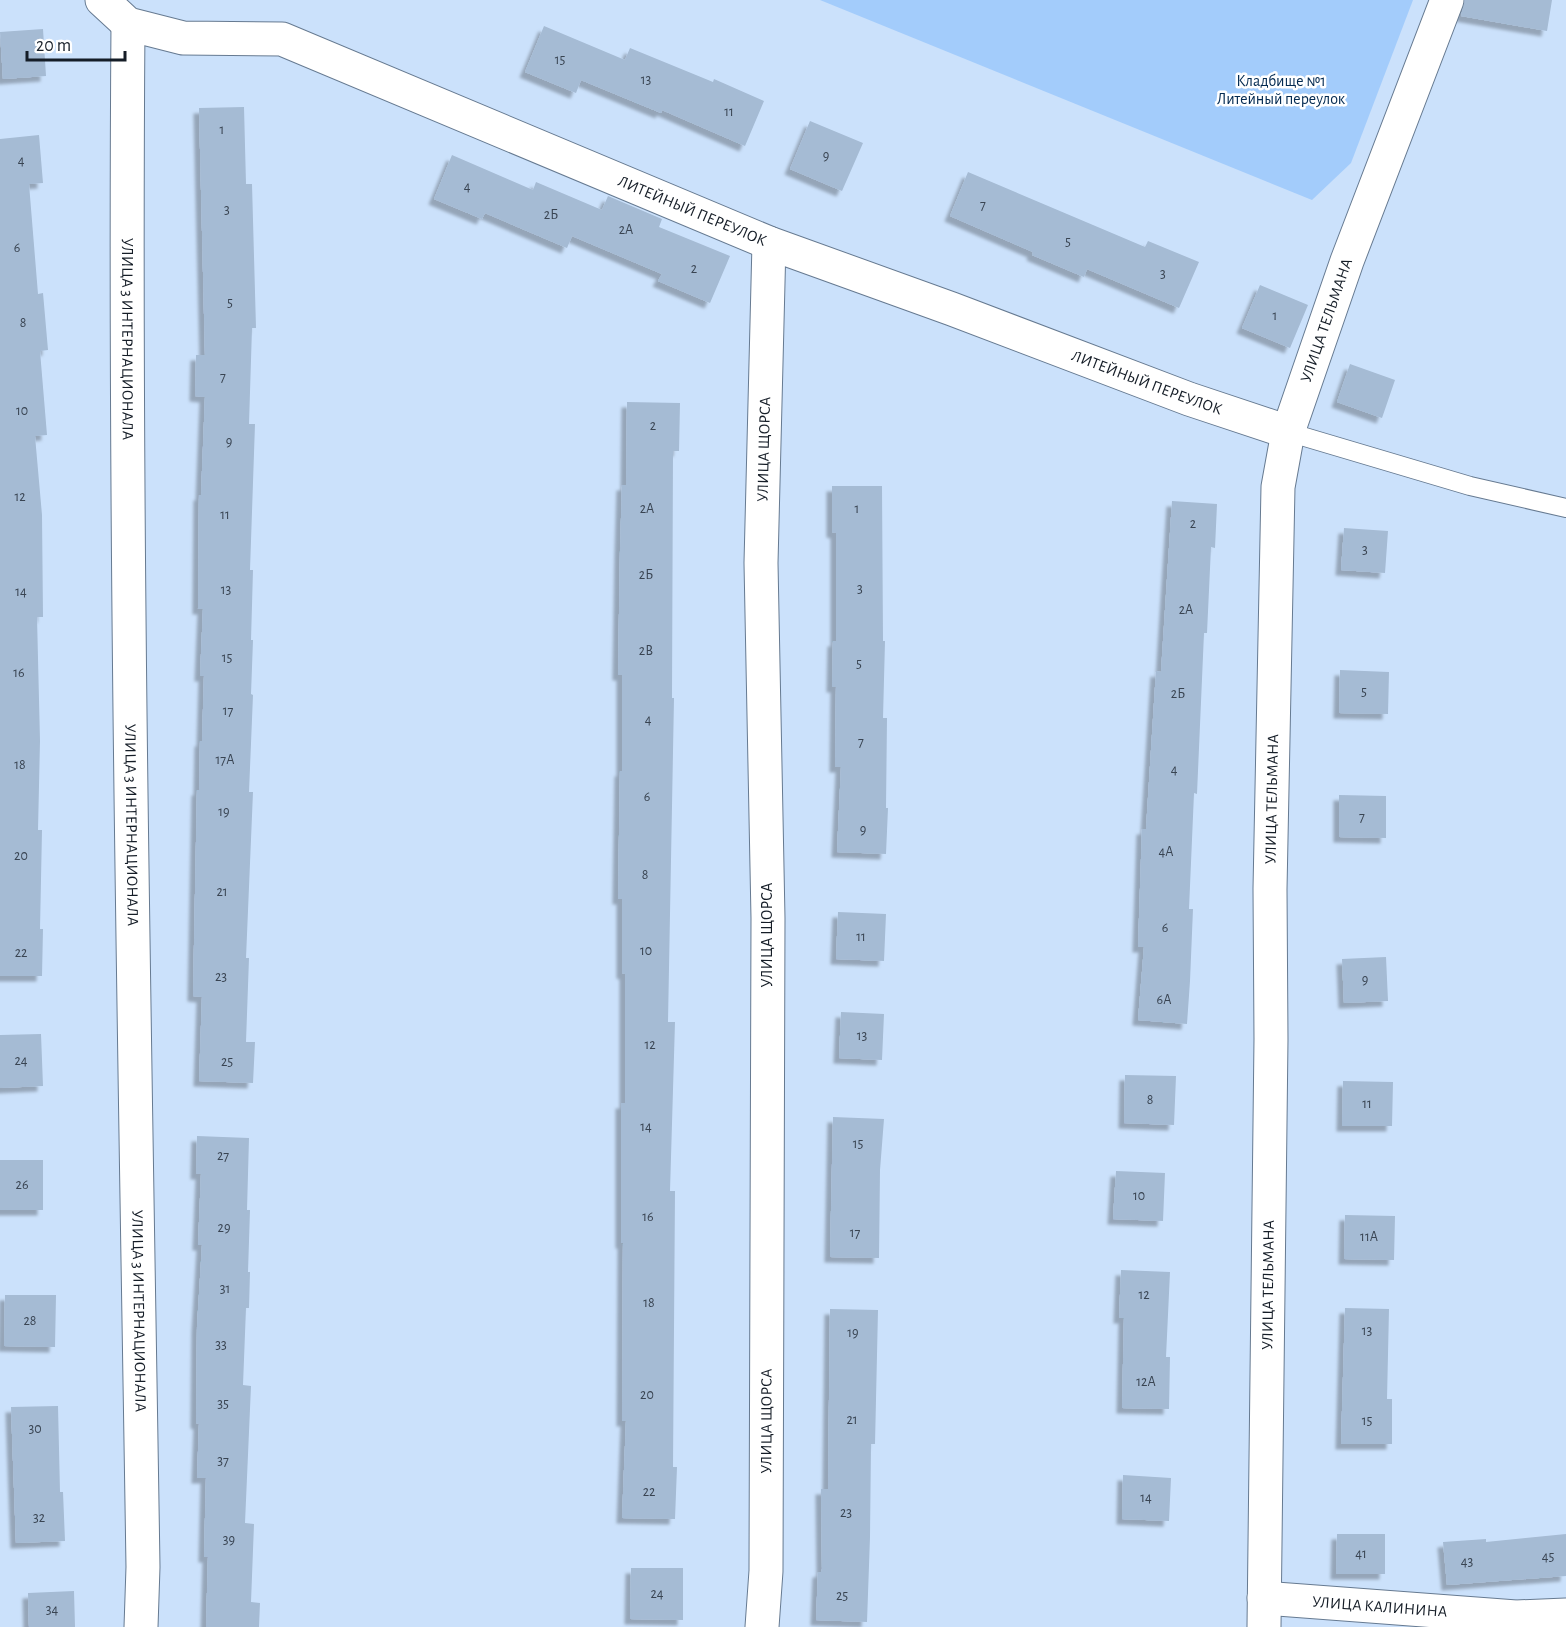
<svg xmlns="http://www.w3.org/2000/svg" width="1566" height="1627" viewBox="0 0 1566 1627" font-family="'Alegreya Sans',sans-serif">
  <defs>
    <filter id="shadow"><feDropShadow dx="-5.5" dy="5.5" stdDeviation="1.5" flood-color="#0004"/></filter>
  </defs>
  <rect width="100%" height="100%" fill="#cbe1fb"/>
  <path fill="#a3ccfb" d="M820 0H1413L1351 163 1312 200Z"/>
  <path fill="#a5bbd4" filter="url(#shadow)" d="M1465 0H1552L1547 31 1461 16Z
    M544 26 625 60 630 48 713 82 714 79 764 101 745 146 662 110 661 113 581 80 576 93 525 72Z
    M43 29 46 76 3 79 0 32Z
    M244 107 246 184H252L256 328H252L249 424H255L250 570H253L251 640H253L251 694 253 695 249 792H253L246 958H249L246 1042H255L253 1083 199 1081 202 997 193 996 197 790H199L200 741H202L204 676H200L203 609H198L199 495H201L205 397 195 396 196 355H205L199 108Z
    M810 121 863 143 842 191 790 169Z
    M39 135 43 183 29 184 38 294 43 293 48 350 40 351 47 435 35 436 42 515 43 617H37L40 741 38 830H42L40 929H43L42 976H0V139Z
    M452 155 533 190 536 182 602 210 608 196 662 219 659 227 730 256 710 303 658 281 662 274 572 236 567 248 485 213 482 219 434 199Z
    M968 172 1145 247 1148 241 1199 262 1179 308 1087 269 1084 277 1032 255 1033 252 950 216Z
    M1260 285 1308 305 1290 348 1242 328Z
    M1350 364 1395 380 1382 418 1337 402Z
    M627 402 680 403 679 451H673L672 698H674L668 1022H675L670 1191H675L673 1467H677L675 1519 622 1518 626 1421H622L623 1243H621V1103H625V974L622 973V899H618L620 771H622V675H618L620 551 622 485H626Z
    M832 486H882L883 641H885L883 718H887L886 808H888L886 854 837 852 841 767H835L836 687H832L833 641H836V533L832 532Z
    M1172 501 1217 504 1215 548 1211 547 1207 633H1204L1197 794 1194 793 1189 909H1193L1190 981 1187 1024 1138 1020 1144 947H1138L1142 829H1146L1156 671 1161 672Z
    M1344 528 1388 531 1385 573 1341 570Z
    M1340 670 1389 672 1388 714 1339 713Z
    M1339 795 1386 796V838L1339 837Z
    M838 912 886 914 884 961 836 959Z
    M1386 957 1388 1001 1344 1003 1342 959Z
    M841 1012 884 1014 882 1060 839 1058Z
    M41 1034 43 1086 0 1088V1035Z
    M1125 1075 1176 1076 1174 1125 1124 1123Z
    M1343 1081 1393 1082 1392 1126H1342Z
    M833 1117 884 1119 880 1170 879 1258 830 1257Z
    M197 1136 249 1138 247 1210H250L248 1272H250L249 1308H246L243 1385 251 1386 245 1523 254 1524 251 1602 260 1603 259 1627H206L208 1557H204L206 1478H197L199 1424 196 1423 197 1327 202 1245H198L201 1174H196Z
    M0 1160H43V1210H0Z
    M1116 1171 1165 1173 1163 1221 1113 1219Z
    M1345 1215 1395 1216 1394 1260 1344 1259Z
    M1121 1270 1170 1272 1166 1357H1170L1169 1409 1122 1408 1124 1318H1119Z
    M5 1295H56L55 1347 4 1346Z
    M1345 1308 1389 1309 1387 1399H1392V1444H1341Z
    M830 1309 878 1310 875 1444H871L870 1537 867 1622 816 1620 818 1572H821L822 1569 821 1489H828Z
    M58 1406 60 1492H63L65 1541 16 1543 11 1407Z
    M1123 1475 1171 1478 1169 1521 1122 1519Z
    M1337 1534H1385V1574H1336Z
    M1566 1534V1576L1447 1585 1443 1542 1486 1539V1542Z
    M631 1568H683V1620L630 1619Z
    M74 1591 75 1627H29L28 1593Z"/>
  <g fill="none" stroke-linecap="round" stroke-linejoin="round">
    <defs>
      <path id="lane" d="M1288 432 1470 486 1566 508"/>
      <g id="street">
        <path id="s1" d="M102 0 128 24 183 38 282 39 769 243 952 309 1189 399 1288 432"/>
        <path id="s2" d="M128 24C124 538 135 1053 143 1567L141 1627"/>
        <path id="s3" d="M1264 1598 1516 1617 1566 1615"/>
        <path id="s4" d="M762 1627 766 1571 768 918 761 563 769 243"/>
        <path id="s5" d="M1264 1627 1271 1039 1270 889 1278 487 1288 432 1347 261 1447 0"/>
      </g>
    </defs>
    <use href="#lane" stroke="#667a91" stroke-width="20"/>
    <use href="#street" stroke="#667a91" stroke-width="35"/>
    <use href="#lane" stroke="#fff" stroke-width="18"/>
    <use href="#street" stroke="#fff" stroke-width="33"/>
  </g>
  <g text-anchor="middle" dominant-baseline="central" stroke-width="5" stroke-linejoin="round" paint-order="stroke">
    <g font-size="14" fill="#394452">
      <text x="560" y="60">15</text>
      <text x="646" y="80">13</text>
      <text x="729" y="112">11</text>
      <text x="222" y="130">1</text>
      <text x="826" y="156">9</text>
      <text x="21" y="161">4</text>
      <text x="467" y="187">4</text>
      <text x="983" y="205">7</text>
      <text x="227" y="210">3</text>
      <text x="551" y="215">2Б</text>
      <text x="626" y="230">2А</text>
      <text x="1068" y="242">5</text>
      <text x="17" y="248">6</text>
      <text x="694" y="269">2</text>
      <text x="1163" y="274">3</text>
      <text x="230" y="303">5</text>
      <text x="1275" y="316">1</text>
      <text x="23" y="323">8</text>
      <text x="223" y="377">7</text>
      <text x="22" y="411">10</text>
      <text x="653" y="426">2</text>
      <text x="229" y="442">9</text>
      <text x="20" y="497">12</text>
      <text x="647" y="509">2А</text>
      <text x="857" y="509">1</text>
      <text x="225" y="515">11</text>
      <text x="1193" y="524">2</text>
      <text x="1365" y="550">3</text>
      <text x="646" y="575">2Б</text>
      <text x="860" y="589">3</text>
      <text x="226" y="590">13</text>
      <text x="21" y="592">14</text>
      <text x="1186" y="610">2А</text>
      <text x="646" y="651">2В</text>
      <text x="227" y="658">15</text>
      <text x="859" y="664">5</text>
      <text x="19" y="673">16</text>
      <text x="1364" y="692">5</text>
      <text x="1178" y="694">2Б</text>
      <text x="228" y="711">17</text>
      <text x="648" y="720">4</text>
      <text x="861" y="742">7</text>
      <text x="225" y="760">17А</text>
      <text x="20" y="765">18</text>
      <text x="1174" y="770">4</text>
      <text x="647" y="797">6</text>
      <text x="224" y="812">19</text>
      <text x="1362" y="817">7</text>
      <text x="863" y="830">9</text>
      <text x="1166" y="852">4А</text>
      <text x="21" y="856">20</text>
      <text x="645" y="875">8</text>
      <text x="222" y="892">21</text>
      <text x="1165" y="928">6</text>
      <text x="861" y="937">11</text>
      <text x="646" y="951">10</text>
      <text x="21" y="953">22</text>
      <text x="221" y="977">23</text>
      <text x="1365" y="980">9</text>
      <text x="1164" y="1000">6А</text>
      <text x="862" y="1036">13</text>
      <text x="650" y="1045">12</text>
      <text x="21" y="1061">24</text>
      <text x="227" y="1062">25</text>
      <text x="1150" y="1100">8</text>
      <text x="1367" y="1104">11</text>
      <text x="646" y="1127">14</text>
      <text x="858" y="1144">15</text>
      <text x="223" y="1156">27</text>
      <text x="22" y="1185">26</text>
      <text x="1139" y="1196">10</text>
      <text x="648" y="1217">16</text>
      <text x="224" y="1228">29</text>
      <text x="855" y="1233">17</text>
      <text x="1369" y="1237">11А</text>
      <text x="225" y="1289">31</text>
      <text x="1144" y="1295">12</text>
      <text x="649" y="1303">18</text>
      <text x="30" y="1321">28</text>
      <text x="1367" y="1331">13</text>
      <text x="853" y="1333">19</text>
      <text x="221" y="1345">33</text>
      <text x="1146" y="1382">12А</text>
      <text x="647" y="1395">20</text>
      <text x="223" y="1404">35</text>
      <text x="852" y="1420">21</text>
      <text x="1367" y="1421">15</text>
      <text x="35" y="1429">30</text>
      <text x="223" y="1461">37</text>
      <text x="649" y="1492">22</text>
      <text x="1146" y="1498">14</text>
      <text x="846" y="1513">23</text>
      <text x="39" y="1518">32</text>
      <text x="229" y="1540">39</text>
      <text x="1361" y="1554">41</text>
      <text x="1548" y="1557">45</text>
      <text x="1467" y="1562">43</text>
      <text x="657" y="1594">24</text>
      <text x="842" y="1596">25</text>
      <text x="52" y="1610">34</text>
    </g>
    <g font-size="16" fill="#032a51" stroke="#fff">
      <text x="1281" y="81">Кладбище №1<tspan x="1281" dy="18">Литейный переулок</tspan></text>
    </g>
    <g font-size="16" fill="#151d27" stroke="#fff">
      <text stroke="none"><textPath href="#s1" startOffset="636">ЛИТЕЙНЫЙ ПЕРЕУЛОК</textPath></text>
      <text stroke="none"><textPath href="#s5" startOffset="1314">УЛИЦА ТЕЛЬМАНА</textPath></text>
      <text stroke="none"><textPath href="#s2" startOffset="315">УЛИЦА 3 ИНТЕРНАЦИОНАЛА</textPath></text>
      <text stroke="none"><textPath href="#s1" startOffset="1122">ЛИТЕЙНЫЙ ПЕРЕУЛОК</textPath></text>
      <text stroke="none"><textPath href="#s4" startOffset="1178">УЛИЦА ЩОРСА</textPath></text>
      <text stroke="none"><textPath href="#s5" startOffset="828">УЛИЦА ТЕЛЬМАНА</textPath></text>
      <text stroke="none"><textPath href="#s2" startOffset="801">УЛИЦА 3 ИНТЕРНАЦИОНАЛА</textPath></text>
      <text transform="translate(767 935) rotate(-90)">УЛИЦА ЩОРСА</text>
      <text stroke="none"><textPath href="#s5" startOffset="342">УЛИЦА ТЕЛЬМАНА</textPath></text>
      <text stroke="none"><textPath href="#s2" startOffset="1287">УЛИЦА 3 ИНТЕРНАЦИОНАЛА</textPath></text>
      <text stroke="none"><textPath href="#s4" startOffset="206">УЛИЦА ЩОРСА</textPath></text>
      <text stroke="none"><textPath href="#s3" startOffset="116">УЛИЦА КАЛИНИНА</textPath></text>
    </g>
  </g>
  <path d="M27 51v9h98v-9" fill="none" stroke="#151d27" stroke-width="3"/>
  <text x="36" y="51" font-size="18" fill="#151d27" stroke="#ffffff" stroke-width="4.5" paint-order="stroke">20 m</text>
</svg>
